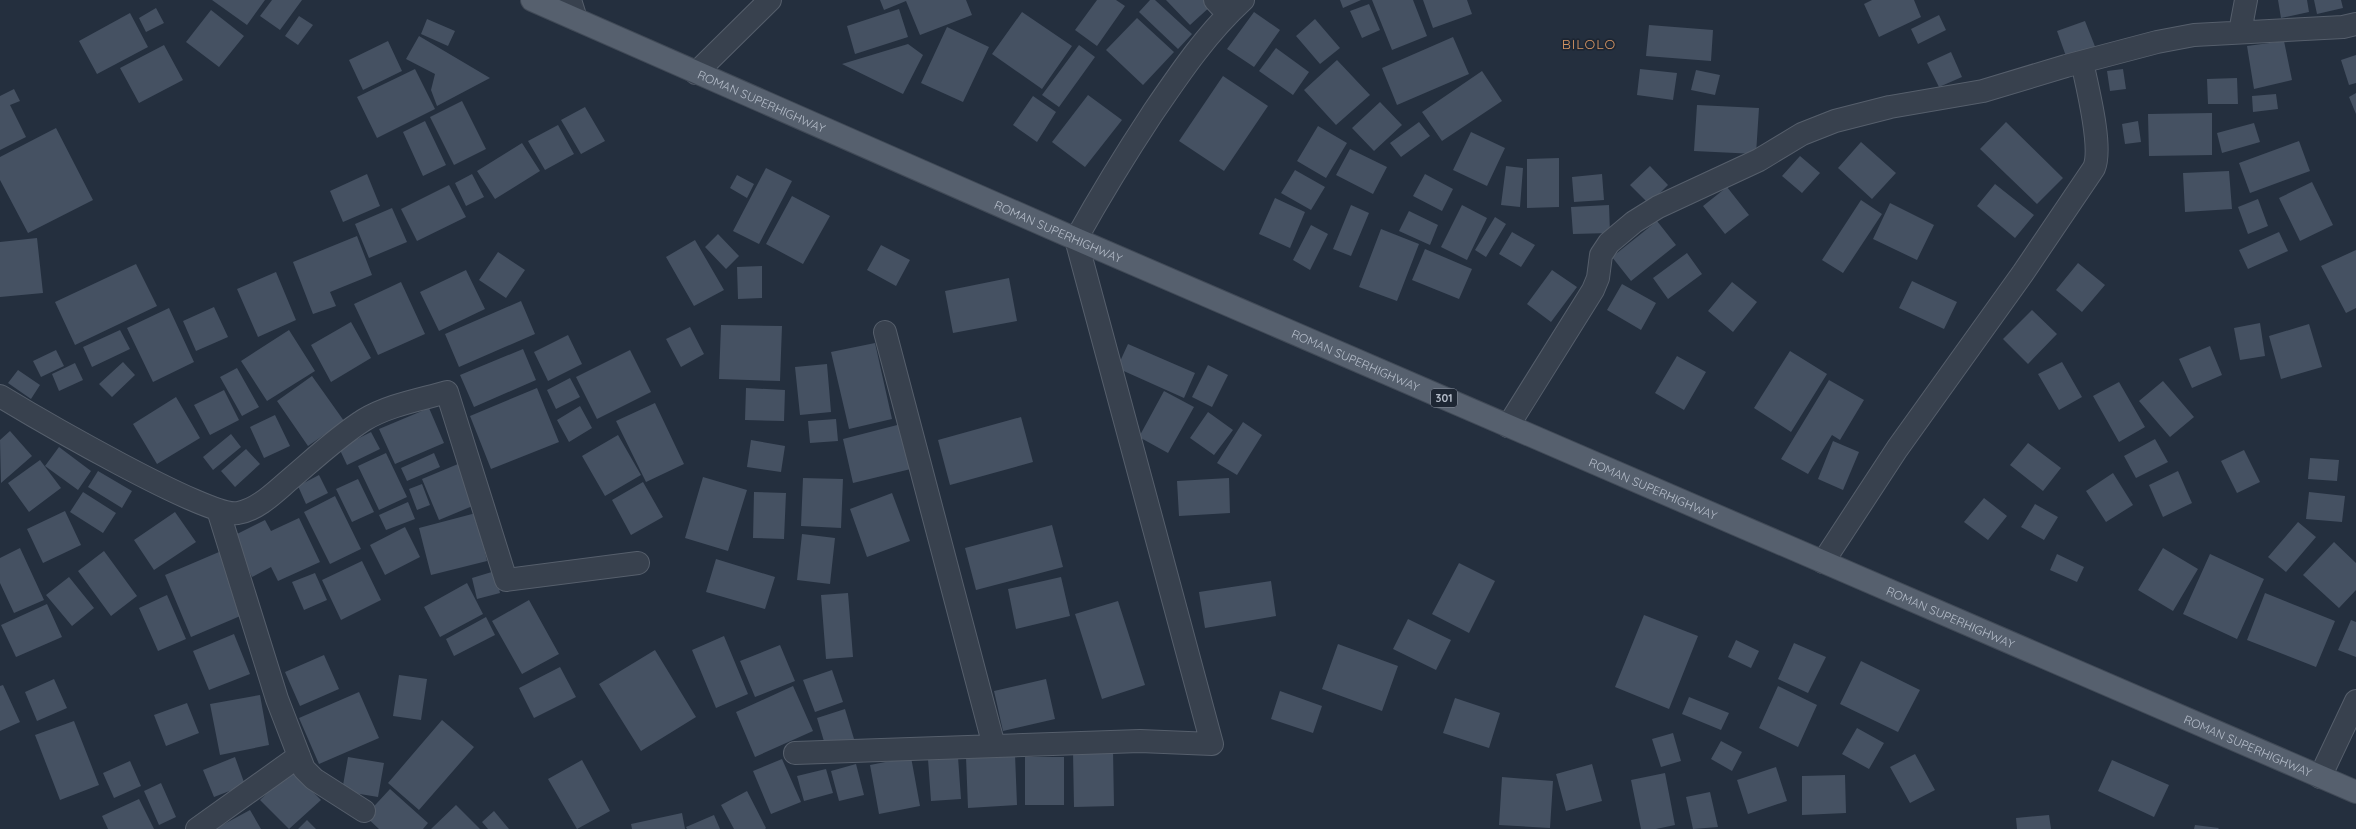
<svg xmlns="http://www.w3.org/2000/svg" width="2356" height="829" viewBox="0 0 2356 829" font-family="Quicksand,sans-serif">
  <rect width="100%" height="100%" fill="#242f3e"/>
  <path fill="#455162" d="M212 0H265L247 25Z
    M272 0H302L280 30 260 16Z
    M880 0H966L972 15 920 35 906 1 884 10Z
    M1097 0H1116L1125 6 1097 46 1075 30Z
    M1150 0H1155L1192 34 1178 49 1139 12Z
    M1166 0H1207L1212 5 1190 25Z
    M1340 0H1361L1343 8Z
    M1372 0H1413L1427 36 1392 50Z
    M1423 0H1467L1472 14 1433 28Z
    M1872 0H1914L1921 17 1879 37 1864 4Z
    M2278 0H2307L2309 12 2281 18Z
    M2314 0H2341L2343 8 2317 14Z
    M1369 4 1380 30 1362 38 1350 11Z
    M156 8 164 23 146 32 139 18Z
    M899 9 908 37 855 54 847 26Z
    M211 10 244 36 219 67 186 42Z
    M1022 12 1072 46 1042 89 992 54Z
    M1254 12 1280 30 1254 67 1227 49Z
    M130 13 148 47 97 74 79 41Z
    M1939 15 1946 30 1918 44 1911 29Z
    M299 16 313 25 298 45 285 36Z
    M1137 18 1174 52 1143 85 1106 50Z
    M427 19 455 31 448 46 421 34Z
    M1315 19 1340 48 1320 64 1296 36Z
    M2085 21 2096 49 2067 59 2057 31Z
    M1649 25 1713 30 1711 61 1646 56Z
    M947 27 989 47 963 102 921 83Z
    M419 36 490 78 437 106 431 90 435 74 406 59Z
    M1453 37 1469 74 1397 105 1382 68Z
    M388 41 402 71 363 90 349 60Z
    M2284 41 2292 80 2254 89 2247 46Z
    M908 44 923 55 903 94 842 64Z
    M164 45 183 80 139 103 120 68Z
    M1079 45 1095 57 1059 107 1042 95Z
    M1276 48 1309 72 1293 95 1259 71Z
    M1951 52 1962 77 1939 87 1927 63Z
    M2356 55V83L2349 85 2341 60Z
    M1337 60 1370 95 1336 125 1304 90Z
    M415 69 435 109 377 138 357 97Z
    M1640 69 1677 73 1673 100 1637 95Z
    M2123 69 2126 89 2110 91 2107 71Z
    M1696 70 1720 75 1715 95 1691 90Z
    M1482 71 1502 101 1442 141 1422 112Z
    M1223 76 1268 106 1224 171 1179 141Z
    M2237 78 2238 104H2208L2207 79Z
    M14 89 20 101 10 105 26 137 0 150V96Z
    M2356 93V114L2349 97Z
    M2276 94 2278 109 2253 112 2252 96Z
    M1088 95 1122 120 1085 167 1052 142Z
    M1033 96 1056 112 1037 142 1013 125Z
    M462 101 486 149 454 165 430 117Z
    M1380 102 1402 125 1374 151 1352 128Z
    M1697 105 1759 108 1756 154 1694 151Z
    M585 107 605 141 581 154 561 120Z
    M2212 113V155L2149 156 2148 114Z
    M425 121 446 165 423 176 403 132Z
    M2138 121 2141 142 2125 144 2122 124Z
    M1419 122 1430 136 1401 157 1390 143Z
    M2006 122 2063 178 2037 204 1980 149Z
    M2254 123 2260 142 2222 153 2217 133Z
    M558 125 574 154 545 170 528 141Z
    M1318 126 1347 143 1326 178 1297 161Z
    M56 128 93 200 28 233 0 180V157Z
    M1471 132 1505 148 1487 186 1453 170Z
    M2299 141 2310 171 2250 193 2239 163Z
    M1861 142 1896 173 1872 199 1838 168Z
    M522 143 540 171 495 199 477 171Z
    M1350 149 1387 167 1373 194 1336 175Z
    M1800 156 1820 173 1802 193 1782 176Z
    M1559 158V207L1527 208V159Z
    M1506 166 1523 168 1520 207 1501 205Z
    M1650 166 1668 185 1649 204 1630 185Z
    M766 168 792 181 759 244 733 231Z
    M1295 170 1325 187 1311 210 1281 193Z
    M2229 171 2232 209 2185 212 2183 173Z
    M367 174 380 206 343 222 330 191Z
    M472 174 484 197 466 206 455 183Z
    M1425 174 1453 189 1442 211 1413 196Z
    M1602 174 1604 200 1574 202 1572 177Z
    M737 175 754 184 747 198 730 188Z
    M2312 182 2333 225 2300 241 2279 198Z
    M1995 184 2034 215 2015 238 1977 206Z
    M449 185 466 217 417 241 401 209Z
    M1727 187 1749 215 1725 234 1703 206Z
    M792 196 830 216 803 264 766 244Z
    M1275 198 1305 212 1290 248 1259 234Z
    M2258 199 2268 226 2248 234 2238 207Z
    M1861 200 1882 214 1843 273 1822 260Z
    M1890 203 1934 225 1917 260 1873 239Z
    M1351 205 1369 213 1351 256 1333 249Z
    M1462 205 1487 218 1467 260 1441 247Z
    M1609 205 1610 233 1573 234 1571 207Z
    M392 208 407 242 369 258 355 224Z
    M1409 211 1438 225 1430 245 1399 231Z
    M1495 217 1506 224 1486 257 1475 250Z
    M1657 221 1676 245 1631 281 1612 257Z
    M1311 225 1328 234 1310 270 1293 260Z
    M1381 229 1419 244 1397 301 1359 287Z
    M1512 232 1535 245 1521 267 1499 254Z
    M2279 232 2288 251 2248 269 2239 250Z
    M718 234 739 256 726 269 705 247Z
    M357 236 372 275 330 292 336 306 313 314 293 262Z
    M37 238 43 293 0 297V242Z
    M695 240 724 290 694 306 666 257Z
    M881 245 910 260 896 286 867 270Z
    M1425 249 1472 269 1459 299 1412 280Z
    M2356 250V308L2346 313 2321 266Z
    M498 252 525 270 506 298 479 280Z
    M1687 253 1702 274 1668 299 1653 278Z
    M2078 263 2105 285 2082 312 2056 290Z
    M136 264 157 306 75 345 55 302Z
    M762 266V298L738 299 737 267Z
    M466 270 485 309 439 331 420 292Z
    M1552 270 1577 287 1551 322 1527 304Z
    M276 272 296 320 258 337 237 289Z
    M1009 278 1017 321 953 333 945 291Z
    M1912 281 1957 302 1944 329 1899 308Z
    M401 282 425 334 378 355 354 304Z
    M1732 282 1757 302 1733 332 1708 311Z
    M1622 284 1656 303 1641 330 1607 310Z
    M521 301 535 334 459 367 445 334Z
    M214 307 228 337 196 351 183 321Z
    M169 308 194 362 153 382 127 328Z
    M2032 310 2057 334 2028 364 2003 339Z
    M351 322 371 358 331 382 311 345Z
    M2260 323 2265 356 2240 360 2234 328Z
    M2309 324 2322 367 2281 379 2269 336Z
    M721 325 782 326 780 381 719 379Z
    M690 327 704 354 681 367 666 339Z
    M120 330 130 349 92 367 83 347Z
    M289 330 315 371 267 401 241 361Z
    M568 335 582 364 548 381 534 352Z
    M875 343 892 419 849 429 831 352Z
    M1128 344 1195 373 1184 398 1117 368Z
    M2210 346 2222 375 2192 388 2179 359Z
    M523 349 536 380 474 407 460 375Z
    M56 350 64 366 41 377 33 361Z
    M630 350 651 392 597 419 576 377Z
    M1790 351 1827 374 1791 432 1754 408Z
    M1677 356 1706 372 1684 410 1655 393Z
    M123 362 135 375 112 397 99 384Z
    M2062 362 2082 397 2059 410 2038 374Z
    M75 363 83 380 59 391 52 374Z
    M827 364 831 412 800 415 795 367Z
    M1208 365 1228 375 1212 407 1192 397Z
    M237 368 259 407 242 416 220 377Z
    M18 370 40 385 31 399 8 383Z
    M312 376 344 421 308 446 277 401Z
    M570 378 580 397 556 409 547 390Z
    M1829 380 1864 400 1840 440 1832 435 1808 474 1781 459Z
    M2163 381 2194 417 2170 437 2139 401Z
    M2119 382 2145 427 2119 442 2093 396Z
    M537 388 559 442 491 469 470 416Z
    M746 388 785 390 784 421 745 420Z
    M224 390 239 420 210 435 194 405Z
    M1164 391 1194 407 1168 453 1139 437Z
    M176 397 200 438 157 464 133 424Z
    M655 403 684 464 646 482 616 421Z
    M580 406 592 428 569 442 557 420Z
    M429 408 444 443 395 464 379 429Z
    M1208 412 1233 430 1214 455 1190 438Z
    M275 415 290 446 264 458 250 427Z
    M1021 417 1033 462 950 485 938 440Z
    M836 419 838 441 810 443 808 421Z
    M1243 422 1262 435 1237 475 1217 463Z
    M905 423 915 468 853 483 843 439Z
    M10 431 32 456 1 483 0 440Z
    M371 432 380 449 347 465 339 448Z
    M231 434 241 447 213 470 203 457Z
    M618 435 641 475 605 496 582 456Z
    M2155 439 2168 462 2136 478 2124 456Z
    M751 440 785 446 781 472 747 467Z
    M1833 441 1859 452 1843 490 1818 479Z
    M2028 443 2061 468 2043 491 2010 465Z
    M59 447 91 471 78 490 45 466Z
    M246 449 260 464 235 487 221 471Z
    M2244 450 2260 482 2237 493 2221 461Z
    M386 453 407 497 379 510 358 466Z
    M434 453 440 467 407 481 401 468Z
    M2310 458 2339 460 2337 481 2308 479Z
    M40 460 61 488 29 512 8 483Z
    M458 464 475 505 439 520 422 479Z
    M98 471 132 491 122 508 88 487Z
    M2178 471 2192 503 2163 517 2149 485Z
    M2113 473 2133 505 2106 522 2086 491Z
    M319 475 328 493 306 504 298 486Z
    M703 477 747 490 728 551 685 538Z
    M803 478 843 479 841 528 801 526Z
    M1229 478 1230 513 1179 516 1177 481Z
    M358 479 374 512 352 522 336 489Z
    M643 482 663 517 631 535 612 500Z
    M422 484 430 505 417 510 409 489Z
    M83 492 116 513 103 533 70 512Z
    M754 492 786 493 784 539 753 538Z
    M2309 492 2345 496 2342 522 2306 519Z
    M892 493 910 541 867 557 850 509Z
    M335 496 361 549 330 564 304 512Z
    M1984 498 2007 516 1988 540 1964 522Z
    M408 502 415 519 386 530 379 515Z
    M2035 504 2058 517 2044 540 2021 527Z
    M65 511 81 545 43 563 27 529Z
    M175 512 196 542 154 570 134 540Z
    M476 513 487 561 431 575 419 528Z
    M299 518 320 562 278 581 271 567 252 577 233 536 265 520 271 531Z
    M2298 522 2316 537 2286 572 2268 557Z
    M1052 525 1063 567 976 590 965 548Z
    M405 527 420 557 385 575 370 545Z
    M802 534 835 538 830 584 797 580Z
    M2334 542 2356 563V590L2339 608 2303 575Z
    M20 548 44 600 14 613 0 583V558Z
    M2163 548 2198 569 2173 611 2138 590Z
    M104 551 137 596 111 616 78 571Z
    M219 552 245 614 191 637 165 575Z
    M2057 554 2084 567 2077 582 2050 570Z
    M2210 554 2264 579 2237 639 2183 614Z
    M716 559 775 577 765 609 706 592Z
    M362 561 381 600 341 620 322 580Z
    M1459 563 1495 581 1469 633 1432 614Z
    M495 571 500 593 477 599 472 578Z
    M315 573 327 600 304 610 292 582Z
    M69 577 94 608 72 626 46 595Z
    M1061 577 1070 616 1016 629 1008 589Z
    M1271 581 1276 616 1205 628 1199 592Z
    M467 583 483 614 440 637 424 607Z
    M848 593 853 657 826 659 821 595Z
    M2265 593 2335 621 2316 667 2247 640Z
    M167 595 186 639 158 651 139 608Z
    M529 600 559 654 522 674 492 621Z
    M1118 601 1145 685 1102 699 1075 614Z
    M47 604 62 637 16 657 1 625Z
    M1644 615 1698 636 1669 709 1615 687Z
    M486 617 495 635 454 656 446 639Z
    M1408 619 1451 640 1436 670 1393 649Z
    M2351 620 2356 622V657L2338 650Z
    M234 634 250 674 209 690 193 651Z
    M724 636 748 694 716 708 692 650Z
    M1736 640 1759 651 1751 668 1728 657Z
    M1794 643 1826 657 1808 693 1778 679Z
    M1338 644 1398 666 1382 711 1322 689Z
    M780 645 795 681 755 697 740 661Z
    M655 650 696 717 641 751 599 684Z
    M324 655 339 689 300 706 285 672Z
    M1861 661 1920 690 1898 732 1840 704Z
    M560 667 576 697 534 718 519 688Z
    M832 670 843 702 815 712 803 680Z
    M399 675 427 679 421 720 393 716Z
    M54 679 67 708 37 721 25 692Z
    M1046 679 1055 719 1003 731 994 691Z
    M3 685 20 722 0 731V686Z
    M793 686 813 731 755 757 736 712Z
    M1778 686 1817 705 1798 747 1759 728Z
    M1280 691 1322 706 1313 733 1271 719Z
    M359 692 379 738 319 764 299 718Z
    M260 695 269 745 220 755 210 704Z
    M1689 697 1729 713 1721 730 1682 714Z
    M1455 698 1500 713 1489 748 1443 733Z
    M187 703 199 733 166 746 154 715Z
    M845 709 854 739 826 748 817 718Z
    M442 720 474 747 419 810 388 783Z
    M74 721 99 785 60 800 35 735Z
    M1857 728 1884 743 1869 769 1842 754Z
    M1673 733 1681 761 1661 767 1652 739Z
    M1721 741 1742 752 1732 771 1711 759Z
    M1113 750 1114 806 1074 807 1073 751Z
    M1015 754 1017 805 968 808 966 757Z
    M1915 754 1935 790 1910 803 1890 767Z
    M235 757 245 785 214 797 203 770Z
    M348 757 384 763 378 797 342 791Z
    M911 757 920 806 879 814 870 765Z
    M958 757 961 799 931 801 928 759Z
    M1025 757H1064V805H1025Z
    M782 759 801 802 771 814 753 771Z
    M582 760 610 811 577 829 548 779Z
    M2112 760 2169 785 2154 817 2098 791Z
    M130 761 141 786 114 798 103 773Z
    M856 764 864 795 839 801 831 771Z
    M1592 764 1602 801 1566 811 1556 774Z
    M1776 767 1787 801 1748 814 1737 780Z
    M826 769 833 793 804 801 797 776Z
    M291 770 321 800 289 829 260 800Z
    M1665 773 1675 825 1656 829H1641L1631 780Z
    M1845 775 1846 813 1802 815V776Z
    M1502 777 1553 781 1550 828 1499 825Z
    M161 783 176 817 159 825 144 791Z
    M390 789 428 823 423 829H379L365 816Z
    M747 791 766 828 765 829H734L721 805Z
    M1710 792 1718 827 1693 829 1686 797Z
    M139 799 154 829H108L102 816Z
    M456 805 480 829H431Z
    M250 810 261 829H215Z
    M494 811 509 829H488L482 822Z
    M682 813 685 829H632L631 824Z
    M714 815 720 829H687L686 827Z
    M2049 815 2051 829H2017L2016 818Z
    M307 820 316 829H298Z
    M2195 825 2219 828 2218 829H2194Z"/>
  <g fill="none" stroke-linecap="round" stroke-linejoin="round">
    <defs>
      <path id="minor" d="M570 0 576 19
        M1215 0 1228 14
        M2240 32 2246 0
        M696 73 770 0
        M885 332 994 746
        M0 396C33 416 209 519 238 513 257 510 274 493 288 481 313 460 337 437 364 420 389 405 419 400 447 392L506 580 638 563
        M1508 426 1593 290 1598 278 1601 255 1609 243 1634 222 1658 207 1759 160 1802 134 1835 121 1890 107 1983 91 2066 66 2157 42 2194 35 2343 27 2356 24
        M218 510 277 699 304 769 314 779 364 811
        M1823 562 1897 449 2023 273 2094 168C2103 147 2087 86 2082 62
        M795 753 1140 741 1212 744 1076 239C1100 196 1125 155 1152 114 1180 73 1206 34 1243 0
        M2320 777 2356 701
        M197 829 299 756"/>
      <g id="major">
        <path id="s1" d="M532 0 1076 239 2356 792"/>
      </g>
    </defs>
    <use href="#minor" stroke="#565f6c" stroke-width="24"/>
    <use href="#major" stroke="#414a57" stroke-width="24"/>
    <use href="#minor" stroke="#38414e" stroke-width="22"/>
    <use href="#major" stroke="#56606e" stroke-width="22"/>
  </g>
  <g text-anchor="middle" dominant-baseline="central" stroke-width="3.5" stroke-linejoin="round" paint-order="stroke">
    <rect fill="#1d2633" stroke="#878f9c" stroke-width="1" x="1431" y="389" width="26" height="18" rx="3"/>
    <g font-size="11" font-weight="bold" fill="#b4bcc9">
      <text x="1444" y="398">301</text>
    </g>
    <g font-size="12" fill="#b4bcc9" stroke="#1d2633">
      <text stroke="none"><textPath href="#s1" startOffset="251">ROMAN SUPERHIGHWAY</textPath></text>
      <text stroke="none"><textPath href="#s1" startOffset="575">ROMAN SUPERHIGHWAY</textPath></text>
      <text stroke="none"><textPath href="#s1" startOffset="899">ROMAN SUPERHIGHWAY</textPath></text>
      <text stroke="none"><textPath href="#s1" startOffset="1223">ROMAN SUPERHIGHWAY</textPath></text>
      <text stroke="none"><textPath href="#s1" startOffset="1547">ROMAN SUPERHIGHWAY</textPath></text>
      <text stroke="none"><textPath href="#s1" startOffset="1871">ROMAN SUPERHIGHWAY</textPath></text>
    </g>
    <g font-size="14" letter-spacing="1" fill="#d59563" stroke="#1d2633">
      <text x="1589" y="44">BILOLO</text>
    </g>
  </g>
</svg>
